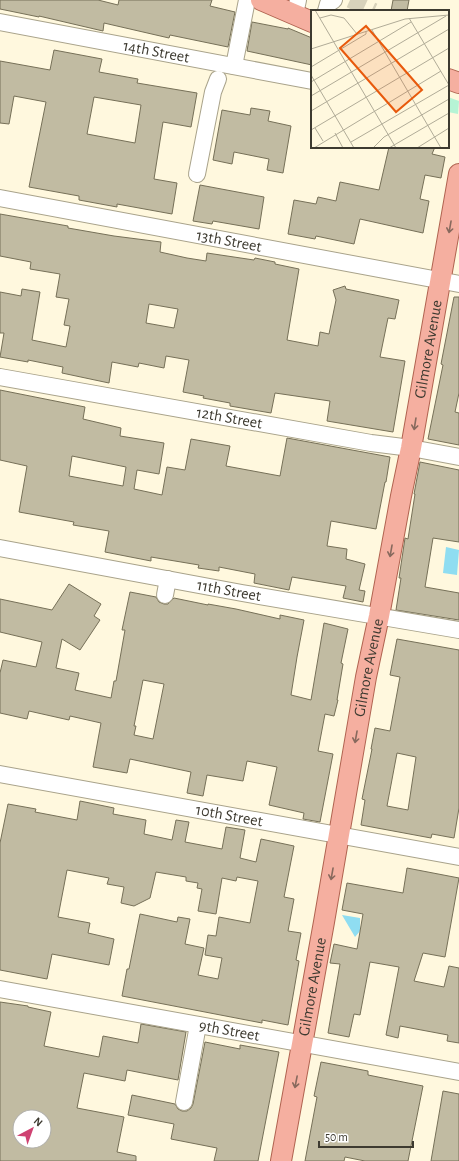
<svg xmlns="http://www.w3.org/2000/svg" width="459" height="1161" viewBox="0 0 459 1161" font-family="'Alegreya Sans',sans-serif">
  <rect width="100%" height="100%" fill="#fff8de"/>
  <path fill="#b6f4d5" d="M448 97 459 101 458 114 448 112Z"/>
  <path fill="#8fddf1" d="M446 547 459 550 457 575 443 573Z
    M342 915 360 918V931L355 937Z"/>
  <path fill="#c1bba2" stroke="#767058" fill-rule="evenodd" d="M0 0H98L118 5 119 0H212L210 6 235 12 228 47 170 35 169 38 104 23 103 31 39 16V17L0 9Z
    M393 0H409L407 11H391Z
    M252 22 288 29V28L312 38V65L247 51Z
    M54 50 102 59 99 72 138 79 137 83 197 93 191 127 163 122 154 179 177 183 172 214 117 204V207L79 200V196L29 187 46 102 14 96 9 124 0 123V61L50 70ZM94 97 141 105 135 143 87 134Z
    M251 108 270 111 268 121 291 126 283 173 267 170 269 159 234 152 232 164 213 160 222 110 250 115Z
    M389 147H435L432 154 445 157 441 178 425 175 420 199 429 201 423 233 360 219 354 244 316 236 315 239 288 234 294 200 316 204 318 197 336 201 340 182 379 190Z
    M200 185 264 197 259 229 213 221 212 224 193 221Z
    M0 214 68 226V228L114 236 161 242 160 252 187 258 206 261 207 253 254 260 255 258 275 262V264L299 269 287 340 318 346 320 332 329 334 336 300 333 290 345 286 346 289 399 300 395 319 388 318 380 357 405 361 393 432 327 421 330 401 275 393 271 413 230 406V403L203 398 204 396 183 392 189 360 166 356 164 368 139 363 138 367 112 362 109 383 62 373 63 367 28 360V362L0 357 4 333H0V292L21 296 22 289 40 292 32 340 66 347 70 326 64 325 69 299 56 297 60 274 30 269 31 262 0 256ZM149 304 178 309 174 328 146 323Z
    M454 297H459V393L455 412 459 413V445L428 439 443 365 441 364Z
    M0 390 85 407 83 419 121 428 120 436 164 443 159 474 137 470 134 489 162 495 167 467 185 470 191 439 230 446 226 466 280 476 287 438 390 457 386 482H385L376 529 331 521 327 546 347 549 346 559 365 564 359 590 365 591 363 602 343 598 346 586 292 577 289 590 254 583 255 574 219 567V571L198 568 199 565 151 557V561L105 552 109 531 73 525 74 522 19 512 27 466 0 460ZM72 456 126 467 123 486 69 476Z
    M420 462 459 470V542L433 538 425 587 459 593V620L396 610 401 578H399L405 538 408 539 415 494H414Z
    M69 584 101 604 94 616 100 620 80 650 62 639 56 668 79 673 75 690 111 698 114 681H116L125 630H122L130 592 156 597 159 602 164 604H168L174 598 208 605V604L236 609 280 619V615L304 620 297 657 291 695 311 700 324 623 348 629 341 663 343 664 337 700H338L334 716 325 714 318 751 333 754 320 822 303 819 304 813 269 805 277 767 247 761 243 781 207 775 203 796 187 793 191 772 130 759 127 773 93 767 101 723 70 716 69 720 29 711 27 719 0 713V673L3 660 36 667 42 642 0 632V599L52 610ZM143 680 164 684 153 739 134 735 136 726H134Z
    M397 639 459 650V808L454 838 432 834 431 838 361 825 365 800 362 799 372 749H371L375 728 390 731 400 677 390 675ZM397 753 416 757 408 810 387 806Z
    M80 801 114 808 113 814 146 820 144 834 172 840 176 820 189 822 185 842 222 849 226 827 245 830 240 858 256 862 261 839 294 846 284 897 294 899 288 931 301 933 296 960 299 961 288 1025 262 1020V1023L122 996 127 969H129L140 914 177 922 178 917 190 919 185 944 204 948 198 975 218 979 222 958 205 955 208 935 216 936 219 917 250 923 258 881 237 877 236 881 222 878 216 914 198 911 202 889 197 888 198 883 186 881V877L156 872 150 898 134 906 121 903 124 887 107 884 109 878 67 870 58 917 90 923 88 933 114 939 109 965 52 954 47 979 0 970V843L8 804 36 809 35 812 77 820Z
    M407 868 459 878 445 957 423 953 414 981 444 987 449 966 459 968V1043L447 1041 448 1035 400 1026 398 1038 386 1035 399 967 370 962 360 1015 354 1014 349 1037 328 1033 340 964 330 963 334 944 357 949 363 914 342 910 347 883 403 893Z
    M0 1002 28 1006V1007L51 1012 44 1046 99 1057 103 1036 138 1043 141 1024 186 1032 178 1080 127 1070 125 1081 84 1073 77 1108 124 1117 117 1152 136 1156V1161H0ZM20 1117H44V1141H20Z
    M205 1042 240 1049V1045L279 1052 258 1161H214L217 1148 171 1139 174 1124 128 1115 132 1095 175 1104 178 1109 182 1111H187L191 1108 193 1104Z
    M321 1062 368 1071V1075L423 1086 408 1161H365L345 1157 344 1161H305L317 1097 314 1096Z
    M443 1091 459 1094V1161H431Z"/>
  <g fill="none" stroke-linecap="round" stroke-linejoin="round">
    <path stroke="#d8d2bb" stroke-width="16" stroke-dasharray="16 8" stroke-linecap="butt" d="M350 0 374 11"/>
    <defs>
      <g id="minor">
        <path d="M326 11 328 4 334 0"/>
        <path d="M295 14 298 0"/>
        <path id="s1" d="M0 22 312 81"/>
        <path d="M234 66 247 0"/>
        <path d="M197 174 213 92 218 79"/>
        <path id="s2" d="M0 198 459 284"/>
        <path id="s3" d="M0 377 371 443 411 448 459 457"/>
        <path id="s4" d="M0 548 242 593 459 630"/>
        <path d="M165 595 168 579"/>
        <path id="s5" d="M0 774 459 857"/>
        <path id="s6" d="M0 989 459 1072"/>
        <path d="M184 1102 198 1025"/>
      </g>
      <g id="major">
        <path d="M261 0 312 22"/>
        <path d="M448 79 459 83"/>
        <path id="s7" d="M281 1161 324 922 366 677 379 616 401 496 411 448 459 174"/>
      </g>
    </defs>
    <use href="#minor" stroke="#a9a38b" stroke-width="18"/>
    <use href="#major" stroke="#b06350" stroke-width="22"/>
    <use href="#minor" stroke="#fff" stroke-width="16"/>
    <use href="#major" stroke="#f5afa0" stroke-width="20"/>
  </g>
  <defs><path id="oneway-shaft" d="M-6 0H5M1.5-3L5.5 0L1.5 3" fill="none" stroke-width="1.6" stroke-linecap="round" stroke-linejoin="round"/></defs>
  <g stroke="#87695d">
    <use href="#oneway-shaft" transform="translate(450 227) rotate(100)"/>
    <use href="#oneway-shaft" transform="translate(415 424) rotate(99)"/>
    <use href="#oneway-shaft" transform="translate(391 551) rotate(100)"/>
    <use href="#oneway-shaft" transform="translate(356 737) rotate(100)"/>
    <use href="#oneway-shaft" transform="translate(332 874) rotate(100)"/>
    <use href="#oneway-shaft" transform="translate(296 1082) rotate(101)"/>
  </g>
  <g text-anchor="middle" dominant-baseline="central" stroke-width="4" stroke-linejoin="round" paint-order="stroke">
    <g font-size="16" fill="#3d3a30" stroke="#fff">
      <text stroke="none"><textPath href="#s1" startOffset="159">14th Street</textPath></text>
      <text stroke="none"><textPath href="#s2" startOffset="233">13th Street</textPath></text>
      <text stroke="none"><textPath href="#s7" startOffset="825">Gilmore Avenue</textPath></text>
      <text stroke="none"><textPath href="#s3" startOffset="233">12th Street</textPath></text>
      <text stroke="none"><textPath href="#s4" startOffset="233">11th Street</textPath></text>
      <text stroke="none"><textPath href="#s7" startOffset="501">Gilmore Avenue</textPath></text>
      <text stroke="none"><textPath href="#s5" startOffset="233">10th Street</textPath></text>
      <text stroke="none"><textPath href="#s7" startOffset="177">Gilmore Avenue</textPath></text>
      <text stroke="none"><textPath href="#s6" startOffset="233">9th Street</textPath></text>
    </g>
  </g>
  <g transform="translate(311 10)">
    <rect width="138" height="138" fill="#fff8de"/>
    <path fill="none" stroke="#b1ac98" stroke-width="1" d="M4 0 85 138M9 8 20 5 33 8 46 24M98 8 138 75M61 20 130 138M0 39 94 9 138 5M0 57 55 24V21M0 65 43 138M0 72 100 12M0 86 135 6M0 101 138 19M4 118 12 131M0 120 138 38M24 123 32 138M40 132 138 75M3 138 130 61M62 138 73 127 138 89M78 138 138 103M106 138 138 118"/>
    <path fill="#e8590c" fill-opacity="0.15" stroke="#e8590c" stroke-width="2" d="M55 16 111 80 85 102 29 38Z"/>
    <rect width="138" height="138" fill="none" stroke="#3d3a30" stroke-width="2"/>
  </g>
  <g transform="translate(32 1129) rotate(41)"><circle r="19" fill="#ffffff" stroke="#b1b0ac"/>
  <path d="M0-3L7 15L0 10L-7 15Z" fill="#cf4272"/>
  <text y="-6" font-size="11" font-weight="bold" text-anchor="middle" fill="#3d3a30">N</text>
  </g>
  <path d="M319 1141v6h94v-6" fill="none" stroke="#3d3a30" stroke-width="2"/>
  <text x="325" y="1141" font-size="12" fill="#3d3a30" stroke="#ffffff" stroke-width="3" paint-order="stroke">50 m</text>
</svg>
